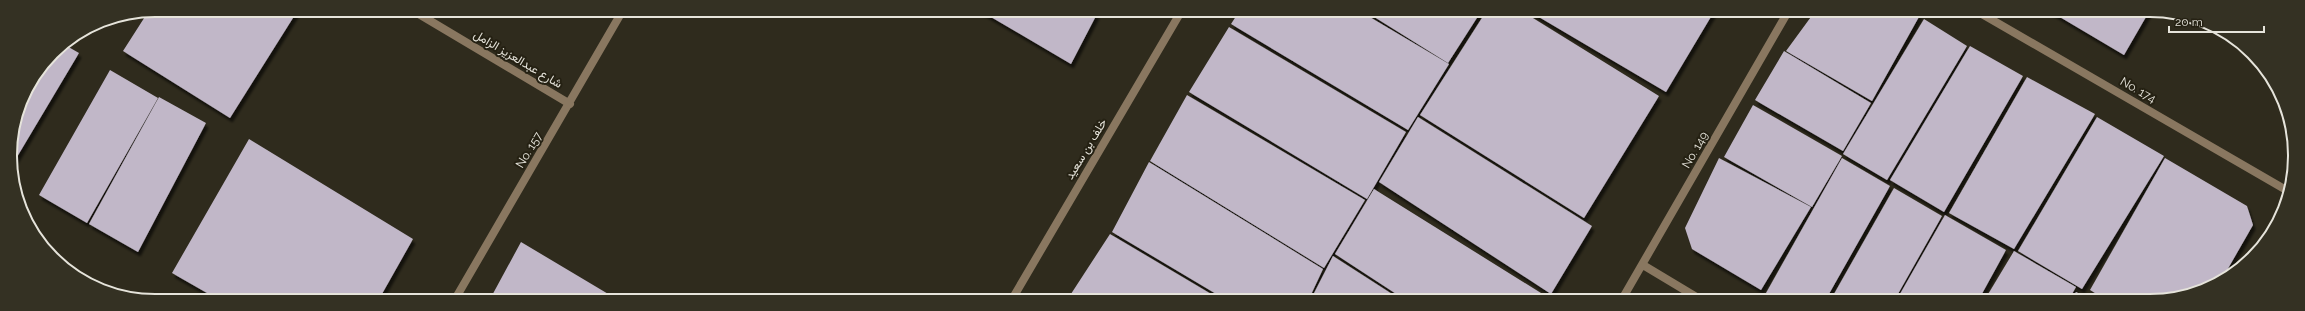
<svg xmlns="http://www.w3.org/2000/svg" width="2305" height="311" viewBox="0 0 2305 311" font-family="Raleway,Vazirmatn,sans-serif">
  <defs>
    <filter id="shadow"><feDropShadow dx="2.5" dy="4.5" stdDeviation="1" flood-color="#0009"/></filter>
  </defs>
  <rect width="100%" height="100%" fill="#2f2b1d"/>
  <path fill="#c1b7c8" filter="url(#shadow)" d="M156 10H298L230 118 123 51 148 12Z
    M979 10H1090L1097 14 1071 64Z
    M1240 10H1358L1449 64 1408 130 1231 24Z
    M1363 10H1482L1448 63Z
    M1487 10H1520L1659 96 1584 218 1420 115Z
    M1527 10H1715L1666 92Z
    M1816 10H1911L1920 15 1872 101 1786 51Z
    M2048 10H2150L2124 55Z
    M1924 19 1967 46 1887 180 1843 154Z
    M1229 27 1406 132 1367 199 1189 92Z
    M65 45 79 53 14 162 12 160 10 146 21 100 53 52Z
    M1970 46 2023 76 1944 212 1890 180Z
    M1784 51 1871 103 1843 151 1755 100Z
    M110 70 158 98 87 223 39 195Z
    M2027 77 2095 114 2014 249 1949 213Z
    M1187 95 1365 200 1324 268 1150 161Z
    M159 97 206 123 138 252 89 224Z
    M1753 105 1842 156 1812 207 1724 157Z
    M1418 117 1592 226 1551 294 1379 182Z
    M2097 117 2164 156 2082 289 2018 251Z
    M249 139 413 239 378 301H221L172 273Z
    M1719 158 1811 207 1761 290 1692 249 1685 228Z
    M1842 158 1890 186 1825 301H1779L1766 293Z
    M2165 158 2247 206 2253 225 2222 279 2205 290 2159 301H2108L2090 290Z
    M1149 162 1323 269 1308 301H1228L1112 232Z
    M1894 188 1942 216 1894 301H1830Z
    M1374 189 1549 298 1547 301H1407L1335 254Z
    M1945 215 2006 250 1978 301H1896Z
    M1110 234 1223 301H1074L1069 297Z
    M521 242 620 301H489Z
    M2014 251 2076 287 2068 301H1984Z
    M1333 256 1403 301H1310Z
    M2076 292 2094 301H2071Z"/>
  <g fill="none" stroke-linecap="round" stroke-linejoin="round">
    <path stroke="#897760" stroke-width="8" d="M412 10 570 104
      M1975 10 2288 191
      M1643 265 1703 301
      M454 301 623 10
      M1011 301 1182 10
      M1621 301 1789 10"/>
  </g>
  <g text-anchor="middle" dominant-baseline="central" stroke-width="4" stroke-linejoin="round" paint-order="stroke">
    <g font-size="12" fill="#e6e4db" stroke="#252113">
      <text transform="translate(518 59) rotate(31)">شارع عبدالعزيز الزامل</text>
      <text transform="translate(2138 90) rotate(30)">No. 174</text>
      <text transform="translate(1086 149) rotate(-59)">خلف بن سعيد</text>
      <text transform="translate(529 150) rotate(-59)">No. 157</text>
      <text transform="translate(1695 150) rotate(-60)">No. 149</text>
    </g>
  </g>
  <path d="M0 0H2305V311H0ZM155 17H2150A138 138 0 0 1 2288 155V156A138 138 0 0 1 2150 294H155A138 138 0 0 1 17 156V155A138 138 0 0 1 155 17Z" fill="#343123" fill-rule="evenodd"/>
  <path fill="none" stroke="#e6e4db" stroke-width="2" d="M155 17H2150A138 138 0 0 1 2288 155V156A138 138 0 0 1 2150 294H155A138 138 0 0 1 17 156V155A138 138 0 0 1 155 17Z"/>
  <path d="M2169 26v6h95v-6" fill="none" stroke="#e6e4db" stroke-width="2"/>
  <text x="2175" y="26" font-size="12" fill="#e6e4db" stroke="#252113" stroke-width="3" paint-order="stroke">20 m</text>
</svg>
